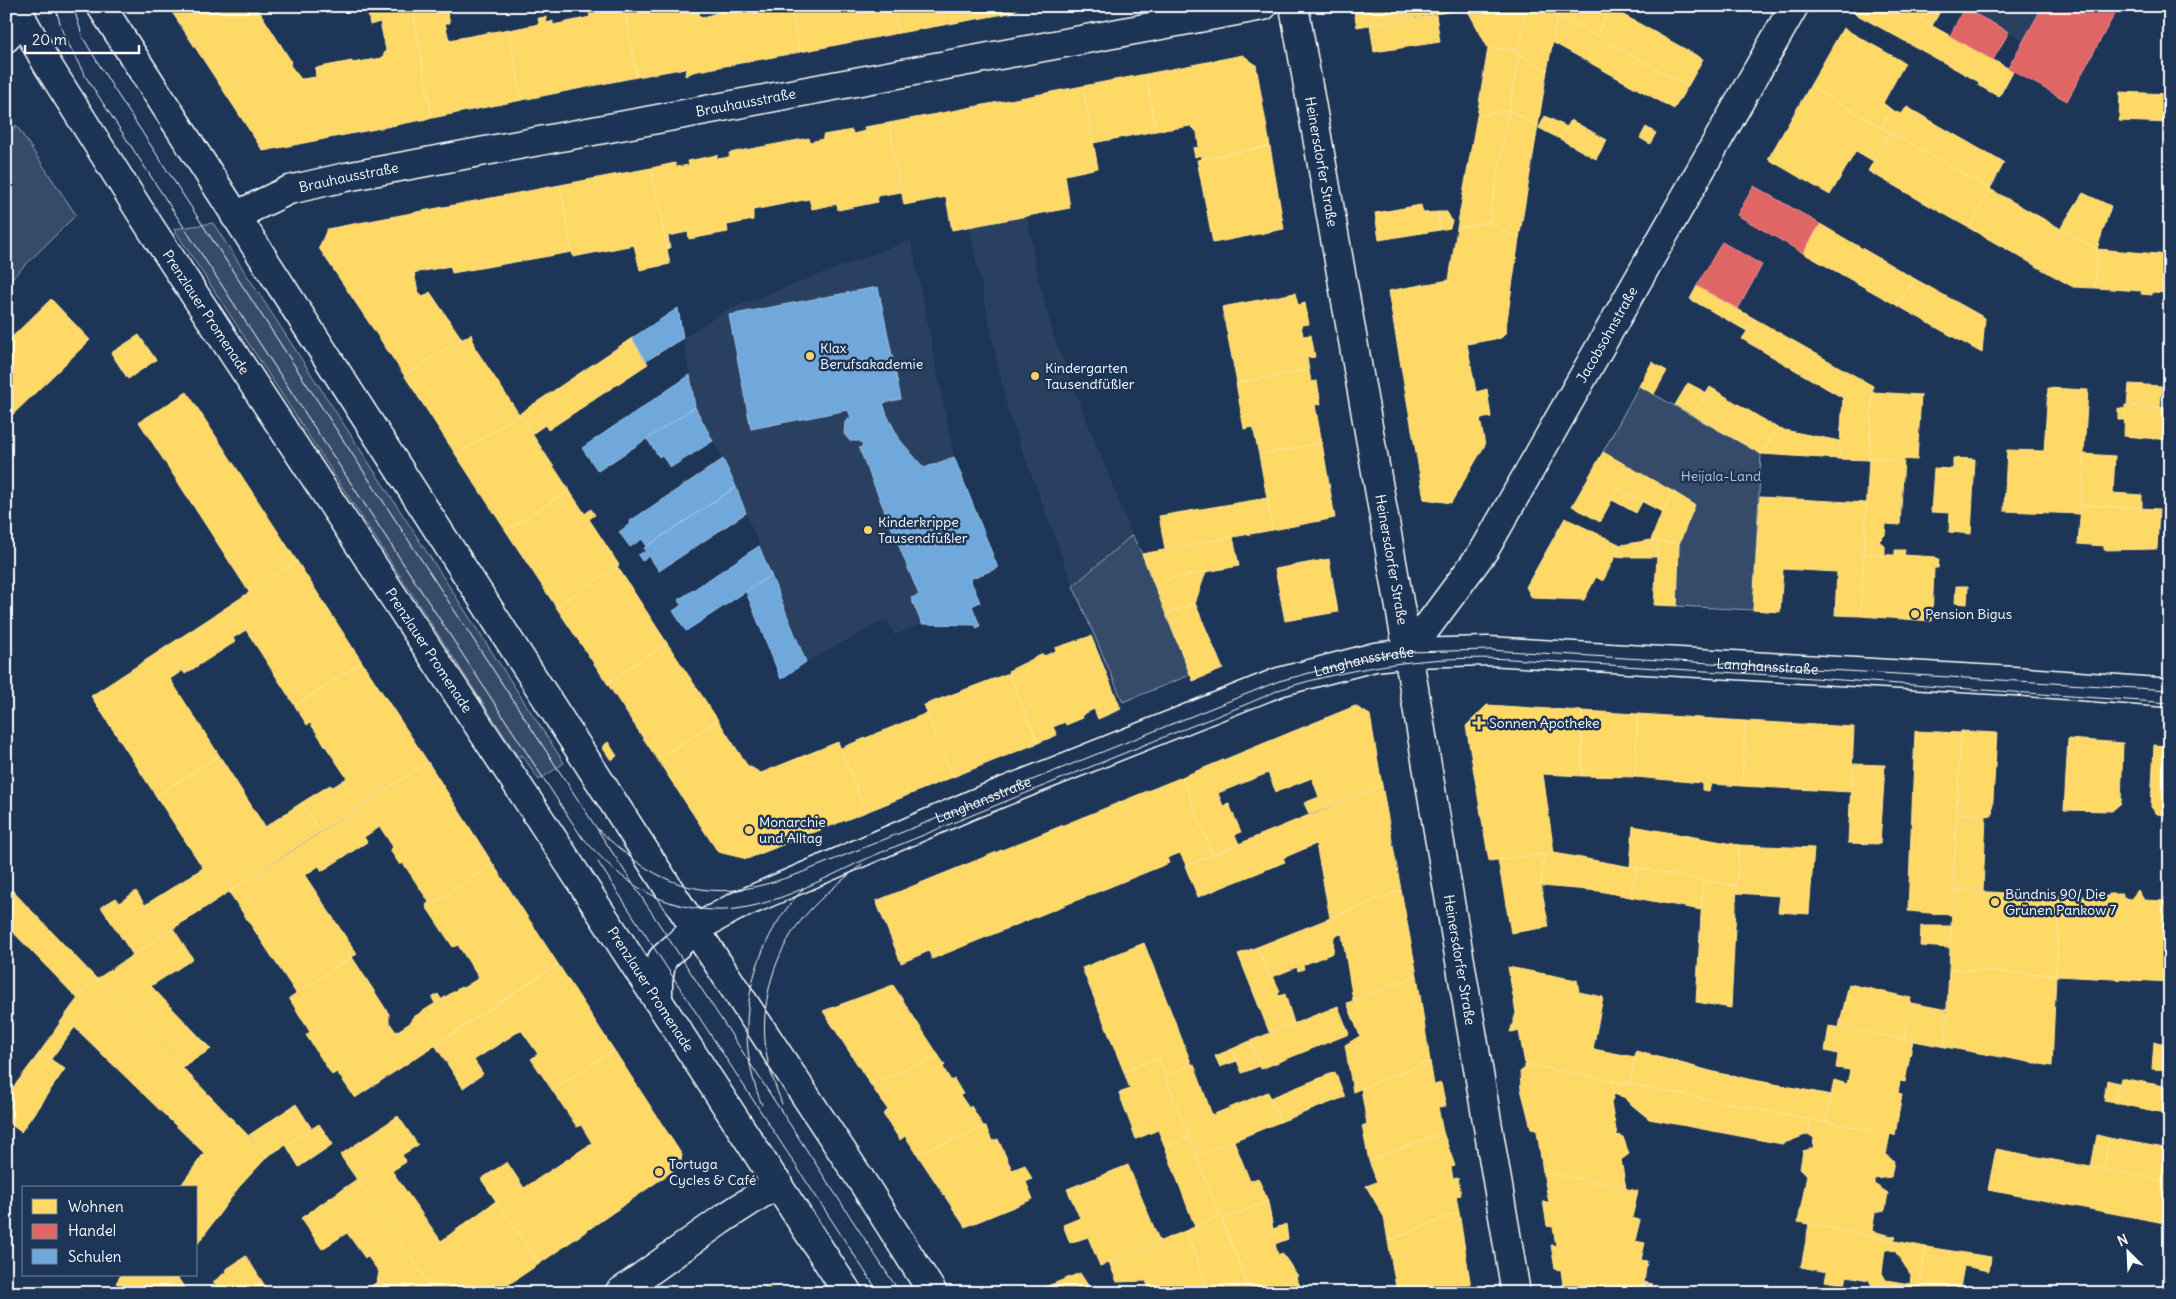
<svg xmlns="http://www.w3.org/2000/svg" width="2176" height="1299" viewBox="0 0 2176 1299" font-family="Delius,sans-serif">
  <rect width="100%" height="100%" fill="#1d3557"/>
  <filter id="ink" filterUnits="userSpaceOnUse"><feTurbulence type="fractalNoise" baseFrequency=".02" numOctaves="2"/><feDisplacementMap in="SourceGraphic" scale="10" xChannelSelector="R" yChannelSelector="G"/><feConvolveMatrix kernelMatrix="1 2 1 2 8 2 1 2 1" color-interpolation-filters="sRGB"/></filter>
  <g filter="url(#ink)">
    <path fill="#2a4161" d="M1963 6H2043L2024 40Z
      M1007 100 1038 278 1055 340 1132 535 1073 586 1008 412 969 227 952 230 932 115Z
      M911 240 954 457 998 568 970 579 980 602 972 606 980 626 977 628 975 625 922 624 894 635 887 619 806 662 730 473 695 407 683 338 724 311Z"/>
    <path fill="#364b69" stroke="#9aa5b4" d="M16 125 76 215 6 284V138Z
      M213 223 564 763 539 780 522 755 518 757 174 229Z
      M1639 386 1761 454 1753 610 1677 606 1679 544 1694 505 1603 452Z
      M1132 535 1142 554 1190 675 1123 702 1073 586Z"/>
    <path fill="#ffd966" stroke="#ffe494" fill-rule="evenodd" d="M168 6H256L291 61 290 65 301 79 316 77 315 68 352 61V63L382 58 386 50 380 22 370 25 367 8 412 6 432 118 263 151Z
      M412 6H446L450 23H445L449 40 509 29 522 100 432 118Z
      M587 6H624L637 77 522 100 509 30 539 24 538 18 546 17 547 23 553 21V25L590 17Z
      M624 6H682L683 10 691 12 698 11 701 18 725 10V6H790L800 52 693 72 685 76 686 68 637 77Z
      M790 6H893L899 33 800 52Z
      M893 6H1023L1010 13 899 33Z
      M1353 6H1421L1422 16 1357 27Z
      M1421 6H1485L1422 16Z
      M1485 6H1527L1519 50 1488 48 1467 9Z
      M1527 6H1541L1558 15 1547 71 1519 54Z
      M1541 6H1561L1558 15Z
      M1561 6H1573L1580 10 1582 6H1607L1611 8 1596 36 1558 15Z
      M1856 6H1897L2013 71 1999 97 1978 85 1979 82 1852 12Z
      M1897 6H1943L1932 26Z
      M1611 8 1703 59 1688 86 1596 36Z
      M1436 15 1440 42 1374 52 1370 25Z
      M1558 15 1688 86 1674 109 1552 42Z
      M1843 28 1905 63 1883 103 1892 110 1881 127 1810 86Z
      M1488 48 1519 50V54L1509 110 1477 116Z
      M1519 54 1547 71 1538 126 1509 110Z
      M1243 55 1256 65 1270 146 1202 159 1201 155 1195 157 1193 148 1199 147 1197 132 1191 126 1156 131 1146 74Z
      M1146 74 1156 131 1093 143 1083 86Z
      M2170 77V123L2119 121 2120 92 2169 94Z
      M1083 86 1098 168 1065 175 1070 208 952 230 946 197 904 205 889 123Z
      M1810 86 1890 132 1873 161 1856 151 1830 195 1768 159Z
      M1907 107 2004 163 1990 189 1881 127 1892 110 1901 114Z
      M1509 110 1489 222 1457 228 1477 116Z
      M1509 110 1538 126 1519 239 1489 222Z
      M1545 116 1567 127 1560 139 1539 128Z
      M1571 120 1607 140 1596 159 1560 139Z
      M889 123 901 192 877 196 878 202 838 210 837 204 812 209 809 199 753 210V220L727 225 728 232 689 239 688 232 668 236 670 248 667 249 651 168 675 163 676 167 689 165 688 161 717 155V159L730 157 729 153 809 138 810 142 823 139V135L852 130 853 134 865 131 864 127Z
      M1646 127 1656 133 1650 144 1640 138Z
      M1890 132 1990 189 1969 228 1868 171Z
      M1270 146 1284 229 1213 243 1197 160Z
      M651 168 670 264 640 270 634 245 573 257 560 185Z
      M560 185 572 252 452 273 450 266 414 273 418 291 423 297 430 292 462 339 404 375 319 248 327 229Z
      M1990 189 2097 249 2095 288 2073 287 1969 228Z
      M2083 193 2111 206 2097 249 2060 229Z
      M1421 205 1423 213 1438 212 1440 230 1379 240 1375 213Z
      M1438 212H1447L1452 221 1450 228 1440 230Z
      M1489 222 1519 239 1505 334 1501 338 1467 344 1476 392 1487 389 1491 417 1480 419 1485 445 1451 503 1424 499 1388 291 1449 280 1457 228Z
      M1820 224 1915 279 1898 306 1803 253Z
      M2097 249 2170 255V293L2152 292V295L2141 294 2142 291 2095 288Z
      M1915 279 1985 318 1982 353 1898 306Z
      M1697 286 1755 319 1747 331 1690 299Z
      M1295 293 1298 305 1305 303 1309 324 1301 325 1303 336 1311 335 1315 357 1307 358 1309 370 1237 383 1222 307Z
      M51 299 90 340 6 421V343Z
      M1755 319 1873 386 1869 460 1839 459 1843 398 1742 339Z
      M471 334 475 348 519 414 456 455 404 375Z
      M139 335 156 360 128 379 111 353Z
      M632 338 648 364 548 430 545 425 532 434 519 414Z
      M1652 362 1667 371 1654 394 1639 386Z
      M1309 370 1311 382 1317 381 1321 404 1315 405 1322 443 1259 455 1253 427 1244 429 1236 383Z
      M1688 383 1707 393 1693 415 1675 405Z
      M2129 384 2162 386 2160 408 2127 406Z
      M1710 387 1779 429 1761 454 1693 415Z
      M2048 388 2088 390 2080 514 2004 511 2007 450 2044 451Z
      M187 392 297 561 249 592 139 422Z
      M1873 392 1921 395 1917 460 1869 458Z
      M2125 405 2170 408V440L2124 436Z
      M2118 408 2125 409 2124 420H2118Z
      M519 414 569 490 506 531 456 455Z
      M1779 429 1840 441 1839 459 1761 454Z
      M1322 443 1335 518 1273 530 1259 455Z
      M1603 452 1674 492 1662 512 1618 489 1600 522 1572 506Z
      M2084 454 2115 456 2113 493 2142 495V508L2081 505Z
      M1869 458 1904 459 1900 525 1886 524 1885 535 1879 541 1885 546V555L1864 554Z
      M1953 458 1975 459 1971 534 1949 532 1950 513 1931 512 1934 468 1953 469Z
      M1618 489 1642 502 1636 513 1612 500Z
      M569 490 585 514 591 509 595 515 589 519 619 565 556 607 506 531Z
      M1674 492 1695 505 1679 544 1651 540 1662 512Z
      M1760 497 1867 503 1860 616 1835 615 1837 572 1783 569 1780 612 1753 610Z
      M1267 498 1273 530 1165 549 1159 516Z
      M2081 505 2159 509 2157 549 2104 550V546L2078 544Z
      M1565 518 1621 545 1603 581 1596 577 1584 600 1532 598 1526 587Z
      M1233 537 1239 566 1206 572 1153 582 1142 554Z
      M1651 540 1658 541 1657 557H1615L1621 545Z
      M1658 541 1679 544 1677 606 1654 605Z
      M1895 550H1905L1904 555 1936 557V560L1939 559 1938 568H1934L1932 621 1860 616 1864 554 1895 555Z
      M1329 559 1338 612 1285 621 1275 569Z
      M297 561 362 662 295 706 246 630 233 638 235 642 185 674 166 647Z
      M617 566 667 643 607 683 556 607Z
      M1206 572 1195 603 1166 614 1153 582Z
      M1956 586H1968L1967 604 1955 603Z
      M1195 603 1223 669 1193 681 1166 614Z
      M1091 636 1121 709 1098 719 1094 709 1082 715 1083 718 1066 725 1065 722 1053 727 1057 735 1038 743 1008 671 1043 654 1044 656 1056 651 1055 648Z
      M667 643 718 720 657 759 607 683Z
      M166 647 182 671 170 679 219 755 156 796 91 696Z
      M362 662 428 762 320 832 301 803 330 785 333 787 347 778 310 723 307 725 295 706Z
      M1009 673 1038 743 953 777 924 705Z
      M1487 705 1582 711V776L1543 774 1554 853 1489 861 1466 726Z
      M1355 706 1370 715 1382 785 1310 816 1304 803 1319 797 1312 778 1276 792 1268 773 1218 793 1223 806 1229 804 1241 832 1235 835 1239 844 1213 855 1182 777Z
      M1582 711 1638 714 1635 777 1582 776Z
      M927 713 953 777 866 812 841 748Z
      M1638 714 1745 721 1742 786 1711 784 1709 791 1702 790V783L1635 777Z
      M718 720 747 765 761 773 838 742 866 812 747 859 718 852 657 759Z
      M1745 721 1854 727 1851 792 1742 786Z
      M1915 731 1961 733 1951 915 1908 911Z
      M1961 731 1997 733 1992 816 1957 813Z
      M2068 739 2123 743 2121 803 2112 811 2064 810Z
      M608 742 617 756 611 760 602 747Z
      M2154 745 2170 746V815L2157 814 2151 807Z
      M219 755 265 827 301 803 320 832 133 955 101 907 116 898 119 903 136 891 145 905 203 868 156 796Z
      M428 762 493 864 427 908 426 905 429 902 403 863 400 865 390 850 393 847 380 827 364 837 367 842 322 871 319 866 305 875 290 853Z
      M1852 764 1885 765 1880 844 1848 843Z
      M1182 777 1213 855 1186 865 1180 853 1167 858 1169 863 932 959 929 951 901 963 876 901Z
      M1382 785 1401 890 1330 918 1316 844 1283 858 1285 862 1198 897 1185 866Z
      M1957 813 1986 815 1983 891 1953 890Z
      M1633 826 1739 845 1737 886 1630 867Z
      M1739 845 1814 848 1809 914 1778 912 1780 896 1736 893Z
      M290 853 357 954 296 993 229 892Z
      M1554 853 1637 868 1630 897 1599 891 1541 886 1544 854Z
      M1544 854 1541 886 1549 927 1511 933 1498 860Z
      M493 864 558 964 355 1098 337 1072 332 1075 306 1035 310 1032 289 998 352 957 389 1014V1022L396 1032 410 1023 412 1018 461 987 463 988 479 978 458 945 453 947 427 908Z
      M1637 868 1703 880 1701 910 1630 897Z
      M1703 880 1737 886 1731 1008 1696 1002Z
      M9 887 94 976 78 999 6 925V891Z
      M1401 890 1417 975 1353 1000 1342 934 1334 936 1333 953 1303 965 1304 969 1298 971 1297 967 1270 978 1257 947Z
      M1953 890 2060 896 2056 975 1949 969Z
      M2138 890 2144 900 2165 901V897H2170V982L2056 976 2060 896 2066 895V891L2081 892V896H2109V894H2123V898L2131 899Z
      M1921 926H1951L1950 948 1920 946Z
      M173 928 193 959 151 986 211 1049 183 1067 97 979Z
      M1144 943 1192 1065 1165 1076 1158 1058 1124 1072 1082 968Z
      M1257 947 1270 978 1273 976 1280 991 1278 994 1279 996 1285 994 1294 1023 1270 1034 1238 954Z
      M558 964 614 1050 552 1090 531 1059 538 1054 521 1030 474 1060 483 1074 463 1088 435 1045Z
      M1508 967 1577 980 1579 992 1603 997 1593 1049 1635 1057 1629 1084 1525 1064 1519 1031 1510 1032 1516 1013Z
      M1949 969 2056 975 2052 1066 1945 1047Z
      M1417 975 1430 1061 1353 1092 1345 1045 1360 1036 1347 1003Z
      M94 976 268 1156 239 1187 196 1246V1188H179L204 1153 64 1017Z
      M1849 984 1911 998 1904 1039 1839 1027Z
      M893 985 939 1056 870 1084 823 1011Z
      M438 994 441 999 435 1003 432 998Z
      M1911 1003 1948 1010 1945 1047 1904 1039Z
      M1338 1006 1349 1034 1261 1069 1250 1041Z
      M64 1017 75 1027 51 1059 40 1052Z
      M1829 1026 1913 1040 1905 1082 1900 1081 1898 1093 1902 1094 1895 1135 1826 1122 1834 1080 1847 1084 1850 1070 1836 1068 1838 1054 1825 1051Z
      M1250 1041 1260 1066 1242 1073 1232 1049Z
      M2154 1042 2170 1044V1070L2152 1069Z
      M1232 1049 1237 1061 1220 1067 1215 1056Z
      M614 1050 682 1155 680 1166 539 1264 481 1179 507 1162 524 1188 592 1143 581 1125 577 1127 552 1090Z
      M1636 1051 1718 1073 1831 1095 1826 1122 1629 1084Z
      M40 1052 65 1069 21 1132 6 1121V1097Z
      M939 1056 945 1065 943 1067 951 1081 954 1079 963 1094 960 1095 969 1108 971 1106 984 1127 917 1154 905 1136 900 1140 883 1114 888 1110 870 1084Z
      M1158 1058 1189 1137 1165 1147 1158 1130 1136 1139 1119 1093 1130 1089 1124 1072Z
      M1430 1061 1434 1085 1441 1083 1446 1106 1438 1107 1443 1132 1369 1161 1362 1126 1367 1124 1361 1089Z
      M1194 1064 1212 1115 1268 1092 1280 1122 1196 1156 1165 1076Z
      M1525 1064 1612 1081 1611 1087 1615 1092 1611 1103 1617 1135 1623 1137 1629 1154 1621 1160 1626 1188 1543 1172 1537 1131 1531 1128 1521 1089 1520 1072 1525 1068Z
      M1335 1072 1345 1097 1280 1122 1270 1098Z
      M2121 1078 2170 1087V1114L2115 1103Z
      M2107 1080 2119 1083 2115 1103 2104 1101Z
      M1612 1081 1811 1119 1808 1134 1782 1144 1649 1119 1626 1100V1098L1614 1094 1615 1092 1611 1087Z
      M296 1104 312 1129 268 1156 249 1135Z
      M398 1116 418 1145 402 1155 406 1162 392 1171 441 1241 496 1201 539 1264 496 1293H435L340 1155Z
      M1811 1119 1890 1134 1886 1155 1894 1161 1891 1177 1874 1179V1184L1888 1193 1885 1210 1875 1212 1872 1231 1896 1237 1894 1241 1798 1222 1807 1175 1800 1169 1803 1151 1813 1148 1814 1138 1808 1134Z
      M319 1124 333 1144 299 1167 286 1145Z
      M984 1127H986L992 1141 998 1139 1012 1170 1025 1165 1032 1179 1026 1182 1033 1199 965 1227 917 1154Z
      M1443 1132 1455 1166 1451 1167 1453 1179 1458 1178 1461 1195 1456 1196 1459 1212 1388 1241 1384 1217 1366 1186 1377 1182 1369 1161Z
      M2097 1135 2109 1138 2104 1169 2091 1167Z
      M1189 1137 1220 1216 1195 1227 1165 1147Z
      M2109 1138 2170 1149V1182L2104 1169Z
      M1234 1141 1250 1181 1258 1178 1268 1201 1222 1220 1196 1156Z
      M1996 1149 2170 1182V1224L1988 1190Z
      M1128 1165 1160 1242 1100 1266 1088 1237 1070 1243 1063 1225 1080 1218 1067 1189Z
      M1543 1172 1638 1191 1632 1218 1640 1220 1635 1241 1645 1243 1641 1260 1647 1261 1644 1282 1653 1284 1651 1286 1644 1284 1646 1293H1564L1561 1270 1555 1269 1551 1245 1556 1246 1553 1227 1547 1226 1543 1201 1549 1203Z
      M357 1179 435 1293H361L377 1282 379 1272 368 1257 365 1258 347 1233 322 1249 301 1218Z
      M1268 1201 1273 1229 1286 1224 1288 1239 1275 1244 1278 1255 1282 1253 1298 1276 1258 1293H1251L1222 1220Z
      M1459 1212 1472 1293H1397L1388 1241Z
      M1220 1216 1222 1220 1251 1293H1210L1185 1231Z
      M1809 1224 1926 1247 1918 1293H1872L1873 1288 1869 1280 1847 1276 1845 1285 1825 1281 1827 1272 1801 1267ZM1885 1249 1895 1251 1911 1275 1910 1284 1886 1280 1882 1273Z
      M1185 1231 1210 1293H1151L1146 1281 1117 1282 1109 1262Z
      M1926 1247 1991 1257 1989 1271 1964 1266 1959 1293H1918Z
      M246 1256 267 1289 261 1293H215L219 1290 213 1282 226 1272 225 1270Z
      M1080 1273 1093 1293H1030Z
      M121 1275H175L162 1293H129L116 1283Z
      M176 1275 188 1293H162L175 1275Z
      M1296 1277 1303 1293H1258Z
      M768 1286 773 1293H757Z"/>
    <path fill="#e06666" stroke="#e99494" d="M2043 6H2119L2067 101 2008 68Z
      M1964 8 2009 32 1993 60 1950 36Z
      M1754 186 1820 224 1803 253 1737 215Z
      M1722 242 1762 265 1738 309 1697 286Z"/>
    <path fill="#6fa8dc" stroke="#9ac2e6" d="M878 287 901 399 883 403 887 415 900 440 924 468 954 457 998 568 970 579 980 602 972 606 980 626 977 628 975 625 922 624 911 598 919 595 859 448 863 446 860 441H850L844 434 845 422 851 417 848 410 751 429 729 315Z
      M678 308 683 338 646 361 632 338Z
      M690 375 695 407 598 471 582 448Z
      M695 407 713 441 670 468 662 455 659 457 647 439Z
      M723 459 736 487 647 546 642 539 630 547 619 532 631 523 630 521Z
      M736 487 746 513 659 571 649 556 642 561 638 555 646 551 644 548Z
      M759 546 771 575 686 631 673 611 682 605 678 600Z
      M771 575 806 662 781 679 746 592Z"/>
    <g fill="none" stroke-linecap="round" stroke-linejoin="round">
      <defs>
        <g id="minor">
          <path id="s1" d="M1294 6 1408 653 1516 1293"/>
          <path d="M6 38 22 17"/>
          <path id="s2" d="M235 216 289 190 346 177 1263 6"/>
          <path id="s3" d="M1408 653 1485 549 1794 6"/>
          <path d="M658 1001V981L662 959 695 929 735 907 973 804 1279 682 1375 657 1408 653 1488 651 2014 681 2170 693"/>
          <path d="M619 1293 721 1220 778 1183"/>
        </g>
        <g id="major">
          <path id="s4" d="M15 6 47 64 150 227 540 819 848 1293"/>
          <path d="M101 6 680 906 865 1186 933 1293"/>
        </g>
      </defs>
      <use href="#minor" stroke="#fff" stroke-width="31"/>
      <use href="#major" stroke="#fff" stroke-width="31"/>
      <use href="#minor" stroke="#1d3557" stroke-width="28"/>
      <use href="#major" stroke="#1d3557" stroke-width="28"/>
      <g stroke="#fff" stroke-width="1">
        <path d="M55 6 63 33 84 74 583 839"/>
        <path d="M73 6 83 38 114 89 900 1293"/>
        <path id="s5" d="M598 829C639 869 683 898 743 889 762 886 780 880 798 874L1279 681 1367 658 1408 652 1489 650 2170 690"/>
        <path d="M580 834C616 877 653 907 713 910 771 913 834 871 887 850 974 814 1061 779 1149 743 1193 725 1238 709 1281 689 1357 666 1432 655 1511 659L1770 675 2170 703"/>
        <path d="M598 862 879 1293"/>
        <path d="M782 1104C776 1087 768 1069 766 1050 760 1008 772 961 796 927 814 902 839 883 862 864"/>
        <path d="M762 1105C731 1031 749 946 803 889"/>
      </g>
    </g>
  </g>
  <g fill="#ffd166" stroke="#1d3557" stroke-width="2">
    <circle cx="810" cy="356" r="5"/>
    <circle cx="1035" cy="376" r="5"/>
    <circle cx="868" cy="530" r="5"/>
    <circle cx="1915" cy="614" r="5"/>
    <path d="M1476.5 715.5h5v5h5v5h-5v5h-5v-5h-5v-5h5z"/>
    <circle cx="749" cy="830" r="5"/>
    <circle cx="1995" cy="902" r="5"/>
    <circle cx="659" cy="1172" r="5"/>
  </g>
  <g text-anchor="middle" dominant-baseline="central" stroke-width="5" stroke-linejoin="round" paint-order="stroke">
    <g font-size="14" fill="#fff" stroke="#1d3557">
      <text stroke="none"><textPath href="#s2" startOffset="525">Brauhausstraße</textPath></text>
      <text stroke="none"><textPath href="#s1" startOffset="158">Heinersdorfer Straße</textPath></text>
      <text stroke="none"><textPath href="#s2" startOffset="121">Brauhausstraße</textPath></text>
      <text stroke="none"><textPath href="#s4" startOffset="361">Prenzlauer Promenade</textPath></text>
      <text stroke="none"><textPath href="#s3" startOffset="376">Jacobsohnstraße</textPath></text>
      <text stroke="none"><textPath href="#s1" startOffset="562">Heinersdorfer Straße</textPath></text>
      <text stroke="none"><textPath href="#s4" startOffset="766">Prenzlauer Promenade</textPath></text>
      <text stroke="none"><textPath href="#s5" startOffset="826">Langhansstraße</textPath></text>
      <text stroke="none"><textPath href="#s5" startOffset="1231">Langhansstraße</textPath></text>
      <text stroke="none"><textPath href="#s5" startOffset="420">Langhansstraße</textPath></text>
      <text stroke="none"><textPath href="#s1" startOffset="968">Heinersdorfer Straße</textPath></text>
      <text stroke="none"><textPath href="#s4" startOffset="1171">Prenzlauer Promenade</textPath></text>
    </g>
    <g font-size="14" fill="#fff" stroke="#1d3557" text-anchor="start">
      <text x="820" y="348">Klax<tspan x="820" dy="16">Berufsakademie</tspan></text>
      <text x="1045" y="368">Kindergarten<tspan x="1045" dy="16">Tausendfüßler</tspan></text>
      <text x="878" y="522">Kinderkrippe<tspan x="878" dy="16">Tausendfüßler</tspan></text>
      <text x="1925" y="614">Pension Bigus</text>
      <text x="1489" y="723">Sonnen Apotheke</text>
      <text x="759" y="822">Monarchie<tspan x="759" dy="16">und Alltag</tspan></text>
      <text x="2005" y="894">Bündnis 90/ Die<tspan x="2005" dy="16">Grünen Pankow 7</tspan></text>
      <text x="669" y="1164">Tortuga<tspan x="669" dy="16">Cycles &amp; Café</tspan></text>
    </g>
    <g font-size="14" fill="#b9c0ca" stroke="#1d3557">
      <text x="1721" y="476">Heijala-Land</text>
    </g>
  </g>
  <rect width="2176" height="1299" fill="none" stroke="#1d3557" stroke-width="25"/>
  <rect x="12" y="12" width="2151" height="1274" fill="none" stroke="#fff" stroke-width="2" filter="url(#ink)"/>
  <rect x="22" y="1186" width="175" height="90" fill="#1d3557" stroke="#77869a"/>
  <rect x="32" y="1199" width="25" height="15" fill="#ffd966" stroke="#77869a"/>
  <text x="68" y="1212" font-size="15" fill="#ffffff">Wohnen</text>
  <rect x="32" y="1224" width="25" height="15" fill="#e06666" stroke="#77869a"/>
  <text x="68" y="1236" font-size="15" fill="#ffffff">Handel</text>
  <rect x="32" y="1249" width="25" height="15" fill="#6fa8dc" stroke="#77869a"/>
  <text x="68" y="1262" font-size="15" fill="#ffffff">Schulen</text>
  <g transform="translate(2128 1252) rotate(336)" stroke="#1d3557" stroke-width="4" paint-order="stroke">
  <path d="M0-4L9 19L0 12L-9 19Z" fill="#ffffff"/>
  <text y="-8" font-size="14" font-weight="bold" text-anchor="middle" fill="#ffffff">N</text>
  </g>
  <path d="M25 45v8h114v-8" fill="none" stroke="#ffffff" stroke-width="2.5"/>
  <text x="32" y="45" font-size="15" fill="#ffffff" stroke="#1d3557" stroke-width="4" paint-order="stroke">20 m</text>
</svg>
